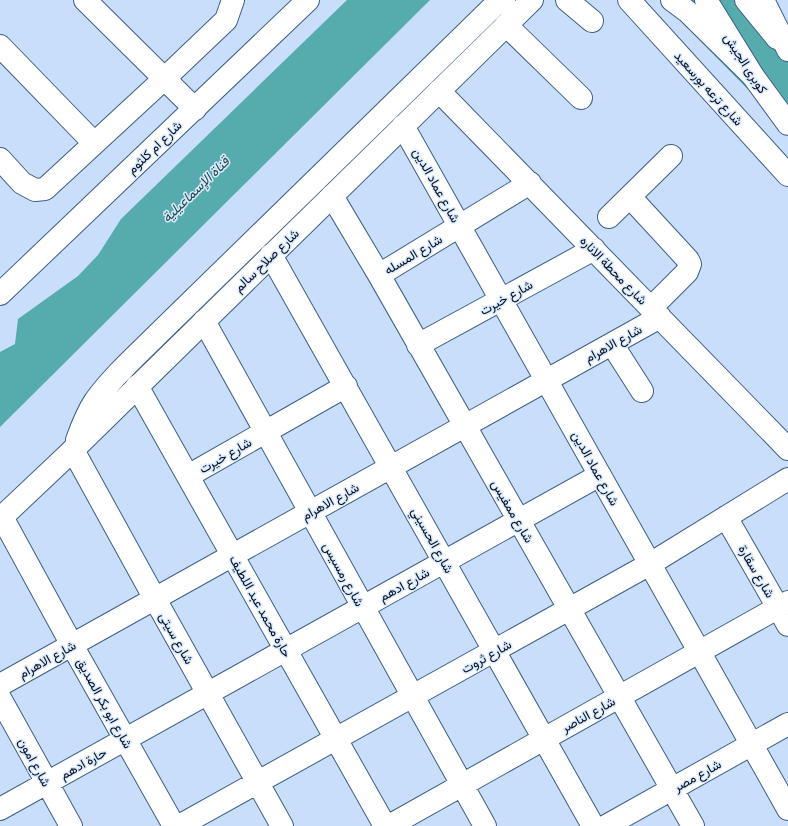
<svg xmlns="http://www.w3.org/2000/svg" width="788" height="826" viewBox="0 0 788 826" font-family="Manrope,Vazirmatn,sans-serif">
  <rect width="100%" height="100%" fill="#c8defa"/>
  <path fill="#56acac" d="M347 0H430L0 427V352L15 344 18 319 78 276 98 255 121 219Z
    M660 0H752L788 36V130Z"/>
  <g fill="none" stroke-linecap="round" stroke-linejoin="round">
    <defs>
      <path id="minor" d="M85 0 195 109
        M567 0 592 21
        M629 0 788 175
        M506 25 581 98
        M0 46 94 143
        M439 91 788 449
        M403 126 788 809
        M0 159 22 183 35 190 45 189 164 79 226 20 233 0
        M332 196 379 275 693 826
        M630 197 688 260 690 264 687 272 651 308
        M609 217 671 156
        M271 255 593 826
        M379 275 530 183
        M204 321 485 826
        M612 344 642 391
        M418 345 594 249
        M137 386 385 826
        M73 450 155 599 282 826
        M188 476 346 386
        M2 517 72 645 174 826
        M726 517 788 625
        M0 685 660 317
        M0 698 71 826
        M0 809 600 475
        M179 826 650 564 788 479
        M389 826 788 602
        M606 826 788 724"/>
      <path id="major" d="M706 0 753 76 788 124
        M746 0 777 38"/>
      <path id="highway" d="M672 0 688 12 753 76
        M763 0 788 50
        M0 294 308 0
        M77 440C82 426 87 413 95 401 113 376 137 355 159 333L494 6 504 0
        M0 519 73 450 532 0"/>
    </defs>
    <use href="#minor" stroke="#3e5e87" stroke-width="24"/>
    <use href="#major" stroke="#3e5e87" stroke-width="24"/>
    <use href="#highway" stroke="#3e5e87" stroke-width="24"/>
    <use href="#minor" stroke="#fff" stroke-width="22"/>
    <use href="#major" stroke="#fff" stroke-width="22"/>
    <use href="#highway" stroke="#fff" stroke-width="22"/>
  </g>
  <g text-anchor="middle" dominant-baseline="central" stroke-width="3" stroke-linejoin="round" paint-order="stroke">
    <g font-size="13" fill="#040f1f" stroke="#dbeafe">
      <text transform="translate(746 63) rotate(57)">كوبرى الجيش</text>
      <text transform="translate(709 88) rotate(48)">شارع ترعه بورسعيد</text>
      <text transform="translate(154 147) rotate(-44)">شارع ام كلثوم</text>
      <text transform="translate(437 185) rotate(61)">شارع عماد الدين</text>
      <text transform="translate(413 254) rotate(-31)">شارع المسله</text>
      <text transform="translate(266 260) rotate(-44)">شارع صلاح سالم</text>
      <text transform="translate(614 270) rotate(46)">شارع محطة الاناره</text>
      <text transform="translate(506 297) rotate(-29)">شارع خيرت</text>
      <text transform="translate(613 343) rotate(-29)">شارع الاهرام</text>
      <text transform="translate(225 455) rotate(-30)">شارع خيرت</text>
      <text transform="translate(596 468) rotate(61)">شارع عماد الدين</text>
      <text transform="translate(330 501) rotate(-29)">شارع الاهرام</text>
      <text transform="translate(513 511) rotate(60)">شارع ممفيس</text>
      <text transform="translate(433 540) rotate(61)">شارع الحسيني</text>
      <text transform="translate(757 571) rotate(60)">شارع سقارة</text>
      <text transform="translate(344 574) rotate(61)">شارع رمسيس</text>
      <text transform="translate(404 584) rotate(-29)">شارع ادهم</text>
      <text transform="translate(261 606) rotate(61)">حارة محمد عبد اللطيف</text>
      <text transform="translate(177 638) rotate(61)">شارع سيتى</text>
      <text transform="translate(486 656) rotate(-29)">شارع ثروت</text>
      <text transform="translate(47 659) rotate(-29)">شارع الاهرام</text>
      <text transform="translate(105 703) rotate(61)">شارع ابو بكر الصديق</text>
      <text transform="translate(588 714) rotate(-29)">شارع الناصر</text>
      <text transform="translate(35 762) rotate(61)">شارع امون</text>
      <text transform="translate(83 763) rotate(-29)">حارة ادهم</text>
      <text transform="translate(697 775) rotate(-29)">شارع مصر</text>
    </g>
    <g font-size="14" font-style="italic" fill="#204949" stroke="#dbeafe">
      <text transform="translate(195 189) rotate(-44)">قناة الإسماعيلية</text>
    </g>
  </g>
</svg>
